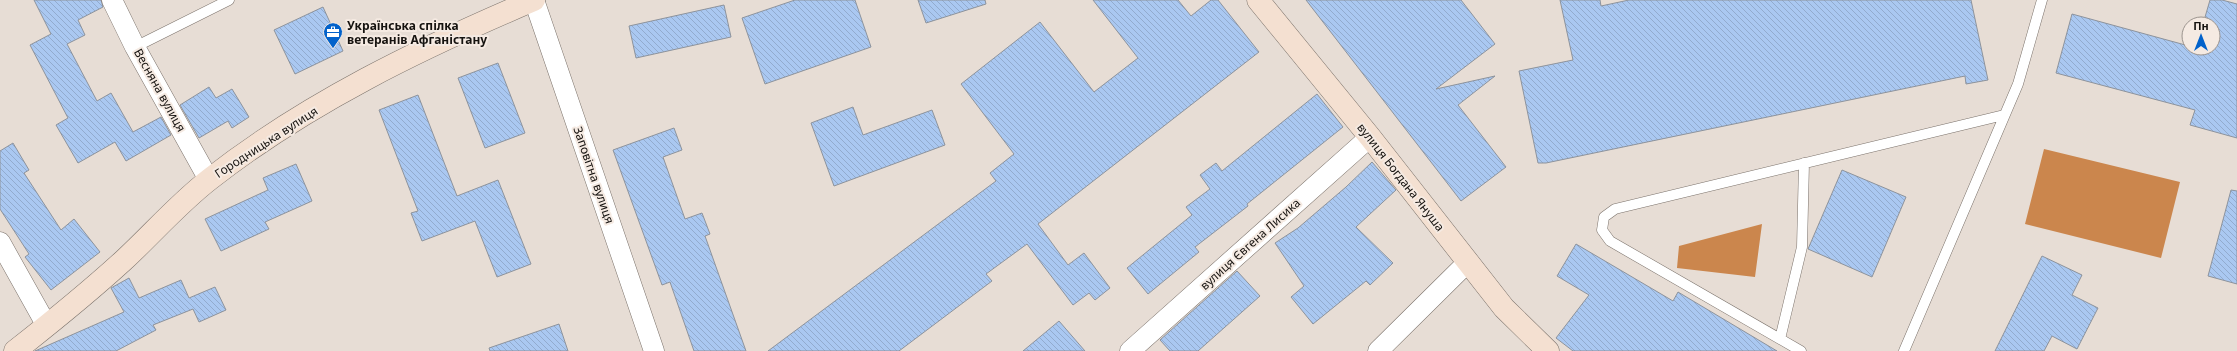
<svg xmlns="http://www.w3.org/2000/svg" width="2237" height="351" viewBox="0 0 2237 351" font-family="'Noto Sans',sans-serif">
  <defs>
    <pattern id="building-back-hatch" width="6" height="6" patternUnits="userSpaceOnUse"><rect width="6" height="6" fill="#aac8f1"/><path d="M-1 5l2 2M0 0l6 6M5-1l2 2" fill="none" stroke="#92abce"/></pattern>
  </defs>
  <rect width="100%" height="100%" fill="#e7ddd5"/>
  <path fill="#cb864d" d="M2044 149 2180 182 2161 258 2025 224Z
    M1762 224 1755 277 1677 268 1679 246Z"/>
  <path fill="url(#building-back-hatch)" stroke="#8d939c" d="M34 0H101L103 7 78 20 85 35 67 44 97 101 111 93 133 132 161 117 171 135 126 161 115 142 78 163 56 125 68 118 30 45 51 34Z
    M795 0H855L871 47 765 84 742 18Z
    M918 0H985L986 4 926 23Z
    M1093 0H1178L1191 16 1211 0H1218L1259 52 1038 224 1068 265 1084 253 1110 288 1095 300 1089 293 1073 305 1027 244 986 274 992 281 899 351H768L996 181 990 173 1014 154 961 84 1040 22 1094 92 1138 58Z
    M1306 0H1461L1495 44 1436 89 1495 76 1458 105 1506 167 1461 201Z
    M1560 0H1600L1601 6 1629 0H1971L1988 80 1966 84 1965 76 1546 163H1538L1519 71 1573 60Z
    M2210 0H2222L2237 4V138L2190 125 2195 110 2056 73 2072 14 2189 46V48H2213V24H2203Z
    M724 5 731 37 636 58 629 26Z
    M323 7 343 51 295 74 274 30Z
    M498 63 525 133 485 148 458 78Z
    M209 87 216 98 232 89 249 117 232 128 228 121 199 138 180 105Z
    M1317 94 1343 127 1247 204 1248 206 1195 247 1199 252 1148 294 1127 268 1192 215 1186 207 1210 189 1200 175 1216 163 1222 171Z
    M418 95 457 196 498 180 531 264 497 277 475 221 422 241 411 213 418 211 379 110Z
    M853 107 863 135 932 110 945 145 834 186 811 123Z
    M674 128 682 150 663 157 685 219 702 213 710 234 705 236 746 351H694L670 282 662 285 613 150Z
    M13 143 29 170 24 173 61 230 74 219 100 252 51 290 25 257 29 254 0 209V151Z
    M1372 162 1396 190 1356 227 1393 263 1370 285 1366 281 1313 324 1291 297 1304 286 1275 243 1298 228 1346 187Z
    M296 164 312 201 265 222 269 229 221 251 205 219 268 190 263 178Z
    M1842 170 1906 197 1872 277 1808 249Z
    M2231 190 2237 191V284L2208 276Z
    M1576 244 1673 301 1678 292 1777 351H1573L1556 338 1589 295 1557 276Z
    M2042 256 2082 275 2072 295 2098 308 2077 349 2052 336 2044 351H1995Z
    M1237 271 1260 296 1198 351H1170L1160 340Z
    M129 278 139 298 181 280 189 298 215 287 226 310 199 322 193 309 153 325 156 330 116 351H35L124 312 111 288Z
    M1059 321 1085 351H1023Z
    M559 324 568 351H490L489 348Z"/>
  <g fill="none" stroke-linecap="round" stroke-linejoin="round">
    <defs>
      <path id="lane" d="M135 47 229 0
        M1780 339 1802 247 1804 163
        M1801 351 1610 241 1602 230 1604 217 1615 209 2004 115
        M1904 351 2018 84 2042 0"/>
      <path id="street" d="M112 0 135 47 209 180
        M534 0 654 351
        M0 242 47 326
        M1130 351 1370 137
        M1378 351 1468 262"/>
      <path id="secondary" d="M1258 0 1370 137 1504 308 1548 351
        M15 351C52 322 89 292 124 260 153 233 179 203 210 179 307 103 421 48 534 0"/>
    </defs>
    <use href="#lane" stroke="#7b726b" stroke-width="11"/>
    <use href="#street" stroke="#7b726b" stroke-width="21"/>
    <use href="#secondary" stroke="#7b726b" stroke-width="23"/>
    <use href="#lane" stroke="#fff" stroke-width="10"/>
    <use href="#street" stroke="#fff" stroke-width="20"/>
    <use href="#secondary" stroke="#f4e0d1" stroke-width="22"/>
  </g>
  <defs>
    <symbol id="office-pin" viewBox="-11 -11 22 30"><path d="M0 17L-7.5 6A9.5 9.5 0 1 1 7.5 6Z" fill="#0262cb" stroke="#f5eae2"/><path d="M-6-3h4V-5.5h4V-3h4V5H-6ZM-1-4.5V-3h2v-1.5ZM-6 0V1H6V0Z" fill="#fff"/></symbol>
  </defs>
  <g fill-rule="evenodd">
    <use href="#office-pin" x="322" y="21" width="22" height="30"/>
  </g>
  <g text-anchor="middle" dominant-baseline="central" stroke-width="4" stroke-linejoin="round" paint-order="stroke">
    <g font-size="12" font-weight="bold" fill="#161310" stroke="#f5eae2" text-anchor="start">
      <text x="347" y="25">Українська спілка<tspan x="347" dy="14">ветеранів Афганістану</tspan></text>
    </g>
    <g font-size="12" fill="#161310" stroke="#f5eae2">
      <text transform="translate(160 90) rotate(61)">Весняна вулиця</text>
      <text transform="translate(266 142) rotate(-33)">Городницька вулиця</text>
      <text transform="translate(594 175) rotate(71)">Заповітна вулиця</text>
      <text transform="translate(1401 177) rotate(52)">вулиця Богдана Януша</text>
      <text transform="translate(1250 244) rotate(-42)">вулиця Євгена Лисика</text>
    </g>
  </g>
  <g transform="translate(2201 36)"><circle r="19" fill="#f5eae2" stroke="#9c948e"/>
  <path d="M0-3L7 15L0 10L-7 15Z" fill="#0262cb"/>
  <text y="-6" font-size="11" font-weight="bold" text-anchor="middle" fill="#161310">Пн</text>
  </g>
</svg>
